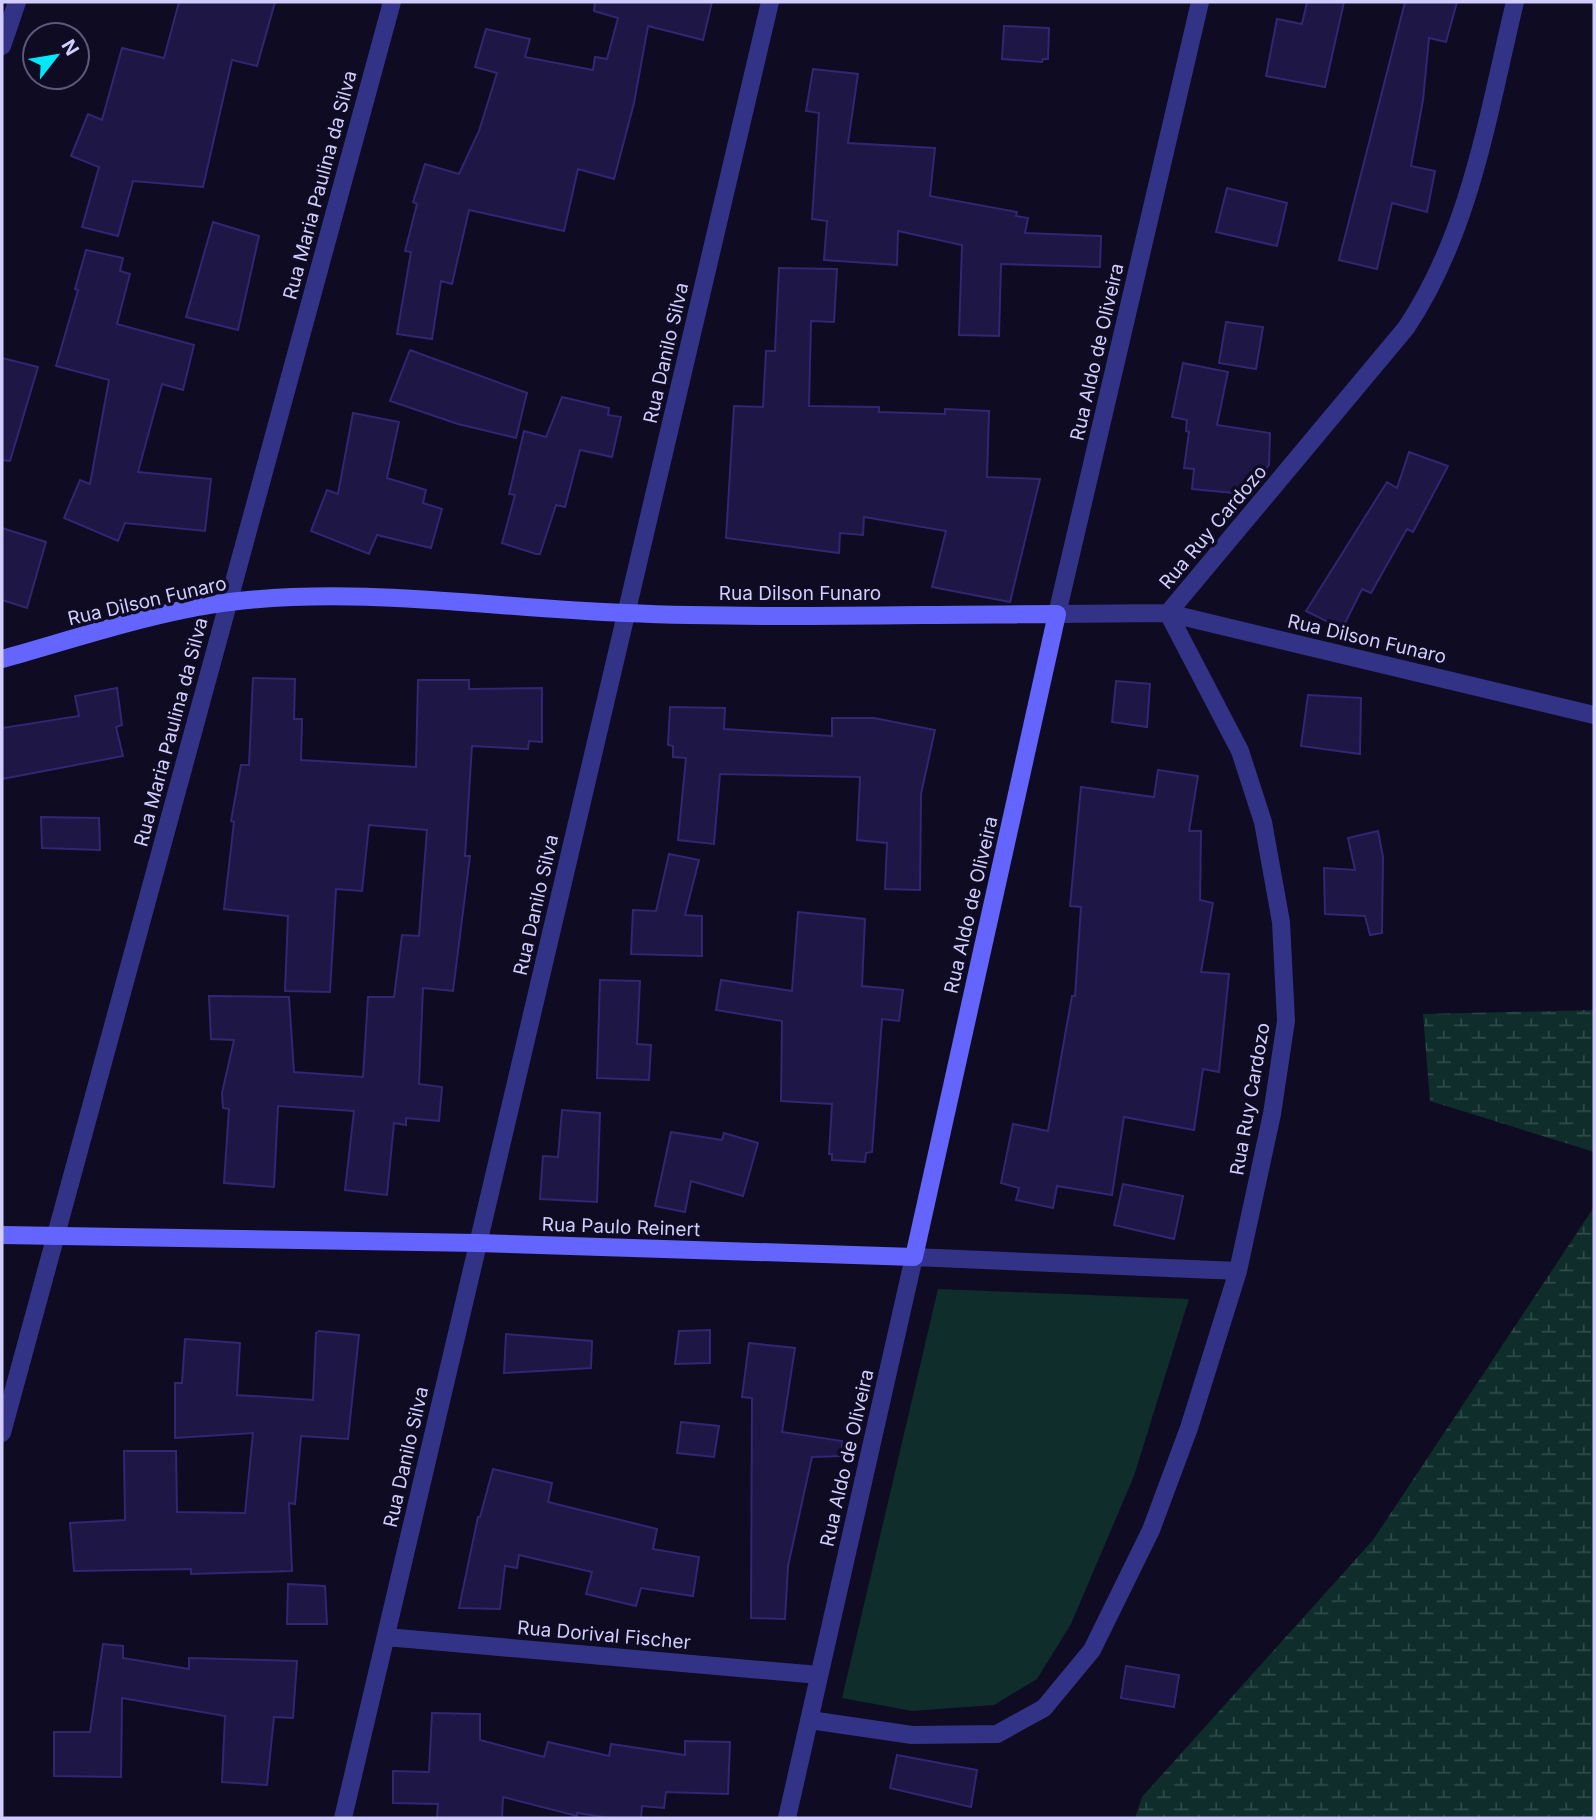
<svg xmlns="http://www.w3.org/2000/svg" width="1596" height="1820" viewBox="0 0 1596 1820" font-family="Inter,sans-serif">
  <defs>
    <pattern id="wetland-marsh" width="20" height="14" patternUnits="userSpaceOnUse" patternTransform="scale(1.75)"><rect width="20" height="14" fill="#0e2d2b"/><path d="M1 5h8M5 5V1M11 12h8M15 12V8" fill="none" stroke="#304a4b"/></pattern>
  </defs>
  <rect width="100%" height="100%" fill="#0f0b22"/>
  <path fill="url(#wetland-marsh)" d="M1594 1010V1152L1430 1101 1423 1014Z
    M1594 1207V1818H1135L1142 1797 1373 1540Z"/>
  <path fill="#0e2d2b" d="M938 1289 1189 1299 1134 1476 1071 1624 1037 1679 994 1705 912 1711 842 1698Z"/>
  <path fill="#1e1645" stroke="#322673" stroke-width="2" d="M179 2H275L257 66 232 60 203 187 133 181 118 236 82 227 99 167 71 156 88 114 102 120 122 48 164 58Z
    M595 2H712L703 40 648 26 634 103 614 179 578 169 564 231 469 210 452 284 441 281 432 339 397 334 411 252 405 251 417 204 413 202 425 164 459 174 479 131 497 73 475 67 486 29 530 39 525 57 593 70 595 57 607 59 618 18 594 11Z
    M1307 2H1344L1325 87 1266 76 1277 19 1302 24Z
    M1405 2H1457L1446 42 1429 38 1423 100 1411 166 1435 171 1427 212 1392 203 1377 269 1339 260Z
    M1004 26 1049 28 1048 59H1043L1042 62 1002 59Z
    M813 69 858 74 848 143 935 148 930 196 1017 212 1016 216 1028 218 1025 233 1101 236 1100 267 1001 264 999 336 959 335 962 245 898 231 897 265 824 260 827 221 812 219 819 113 806 111Z
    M1227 188 1287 203 1277 246 1216 232Z
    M213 222 259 236 238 330 186 317Z
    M86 250 123 258 120 271 130 274 117 324 194 345 183 390 162 384 138 472 211 479 205 531 125 523 118 541 64 518 80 480 90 484 109 380 56 366 78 290 75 289Z
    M779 268 837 269 834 322 811 321 809 406 879 407V412L945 414V409L989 411 987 477 1040 479 1010 602 932 587 946 531 864 517 863 535 840 533 839 553 726 538 734 406 763 407 766 351H775Z
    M1226 322 1263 327 1256 369 1219 363Z
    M410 350 527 393 516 438 458 424 390 401Z
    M2 358 38 367 10 461 2 460Z
    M1183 363 1228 372 1217 425 1270 433 1269 465 1245 494 1192 489 1194 469 1184 468 1189 432 1186 431 1187 420 1172 417Z
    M562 397 609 408 608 415 621 417 612 457 580 450 565 507 556 505 540 554H536L502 543 515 495 509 494 524 431 546 437Z
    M353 413 399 422 387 478 426 490 423 503 442 509 431 548 377 535 369 554 311 531 327 490 338 494Z
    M1409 452 1448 466 1413 532 1407 529 1371 593 1362 589 1342 629 1306 611 1387 482 1397 488Z
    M2 528 46 542 27 608 2 600Z
    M253 678 295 679 294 719H302L301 760 416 767 418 680H469V689L542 688V742L529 741 528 749 472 746 465 856H470L453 991 423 988 419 1084 442 1087 439 1121 406 1118V1125L394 1123 387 1195 345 1190 354 1111 278 1106 274 1187 224 1183 229 1109 223 1108 222 1093 234 1040 211 1039 209 996 289 997 294 1072 363 1077 368 997H394L402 935 419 936 427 830 369 825 362 891 336 889 330 992 285 991 288 916 224 909 234 822 231 821 241 765H249Z
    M1116 681 1150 684 1147 727 1112 722Z
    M117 688 122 725 116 727 123 756 2 779V728L79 716 75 696Z
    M1308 695 1361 698 1360 754 1301 746Z
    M670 707 725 708 724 729 832 736V718H874L935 730 921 794 920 890 885 889 887 843 857 840 860 777 720 774 714 844 678 840 686 758 673 757V746L668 745Z
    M1158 770 1198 776 1189 831H1201L1200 900 1213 903 1201 972 1229 974 1219 1072 1203 1069 1194 1130 1124 1117 1112 1195 1057 1186 1053 1208 1016 1200 1019 1188 1001 1183 1013 1124 1048 1131 1072 996H1075L1081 907 1070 906 1081 787 1154 797Z
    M41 817 99 818 100 850 42 848Z
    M1378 831 1383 857 1382 933 1370 935 1365 916 1325 914 1324 868 1355 870 1348 838Z
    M669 854 699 860 685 915 702 916V956L631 954 633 910 656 911Z
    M798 912 865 919 862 986 903 990 899 1021 882 1019 872 1152 866 1153 865 1162 832 1160V1154H829L832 1104 781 1101 782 1021 716 1010 721 980 792 991Z
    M600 980 640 981 637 1044 651 1045 649 1080 597 1078Z
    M562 1110 600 1113 597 1202 540 1199 543 1156 558 1157Z
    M671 1132 722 1140 724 1133 758 1143 743 1196 691 1181 685 1212 655 1206Z
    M1123 1184 1183 1196 1174 1239 1114 1225Z
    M710 1330V1363L675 1364 679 1331Z
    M319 1331 359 1335 348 1439 301 1436 295 1504 289 1503 292 1571 191 1574V1569L74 1571 70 1523 125 1520 124 1451H176L177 1512 245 1513 253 1433 175 1438V1383H182L185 1339 240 1343 237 1395 313 1400 316 1333Z
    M506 1334 592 1341 591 1368 504 1373Z
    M749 1343 795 1348 782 1432 842 1441V1456L812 1457 788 1566 785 1619 751 1618 752 1398 742 1397Z
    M681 1422 719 1426 714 1457 677 1453Z
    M493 1469 552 1483 548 1502 657 1529 653 1549 699 1557 693 1596 641 1588 636 1606 586 1594 592 1572 519 1555 517 1568 505 1566 500 1609 459 1608 478 1517H480Z
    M288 1584 325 1586 327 1624H287Z
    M103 1644 123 1646V1658L189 1669V1658L297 1661 293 1718 274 1717 267 1785 222 1782 225 1716 122 1698 121 1777 54 1776V1732H90Z
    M1126 1666 1179 1675 1174 1707 1121 1698Z
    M432 1713 480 1714V1740L544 1757 548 1742 609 1756 611 1744 685 1755V1741L730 1742 728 1794 666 1792 664 1808 642 1806 641 1818H610L577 1813V1816L503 1797 502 1818H437L438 1804 393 1803V1771L429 1772Z
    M897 1755 977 1770 971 1807 890 1788Z"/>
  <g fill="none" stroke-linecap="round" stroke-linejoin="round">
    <path stroke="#323286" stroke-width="18" d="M1200 2 1057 614 1168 613 1594 715
      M2 46 17 2
      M2 1433 392 2
      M386 1637 819 1675
      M810 1720 912 1735 997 1734 1044 1708 1092 1650 1151 1530 1189 1428 1238 1271 1272 1114 1286 1021 1281 922 1263 822 1240 751 1168 613 1406 328C1471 231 1488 113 1515 2
      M343 1818 770 2
      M787 1818 914 1257 1238 1271"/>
    <path stroke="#6465ff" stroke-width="18" d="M2 659C74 639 156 611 230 602 360 586 494 608 625 613 767 619 914 614 1057 614L914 1257 478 1243 2 1235"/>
  </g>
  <g text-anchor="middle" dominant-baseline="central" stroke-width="7" stroke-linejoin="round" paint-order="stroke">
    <g font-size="19" fill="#d1cdff" stroke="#0f0b22">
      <text transform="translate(320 185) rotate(-75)">Rua Maria Paulina da Silva</text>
      <text transform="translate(1097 352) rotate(-77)">Rua Aldo de Oliveira</text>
      <text transform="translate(666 353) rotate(-77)">Rua Danilo Silva</text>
      <text transform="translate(1213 527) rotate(-50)">Rua Ruy Cardozo</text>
      <text x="800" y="593">Rua Dilson Funaro</text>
      <text transform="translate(147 601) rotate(-13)">Rua Dilson Funaro</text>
      <text transform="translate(1367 639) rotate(13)">Rua Dilson Funaro</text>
      <text transform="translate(171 732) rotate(-75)">Rua Maria Paulina da Silva</text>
      <text transform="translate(536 905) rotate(-77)">Rua Danilo Silva</text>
      <text transform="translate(971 905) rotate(-77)">Rua Aldo de Oliveira</text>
      <text transform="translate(1250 1099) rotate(-80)">Rua Ruy Cardozo</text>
      <text transform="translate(621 1227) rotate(2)">Rua Paulo Reinert</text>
      <text transform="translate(406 1457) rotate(-77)">Rua Danilo Silva</text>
      <text transform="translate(847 1458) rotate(-77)">Rua Aldo de Oliveira</text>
      <text transform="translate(604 1635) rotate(5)">Rua Dorival Fischer</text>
    </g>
  </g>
  <rect width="1596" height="1820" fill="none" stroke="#d1cdff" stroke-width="7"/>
  <g transform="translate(56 56) rotate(59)"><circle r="33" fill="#0f0b22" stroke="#5d597a" stroke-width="2"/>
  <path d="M0-5L12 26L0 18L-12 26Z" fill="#00e8f8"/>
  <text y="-10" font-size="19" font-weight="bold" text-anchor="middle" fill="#d1cdff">N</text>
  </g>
</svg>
